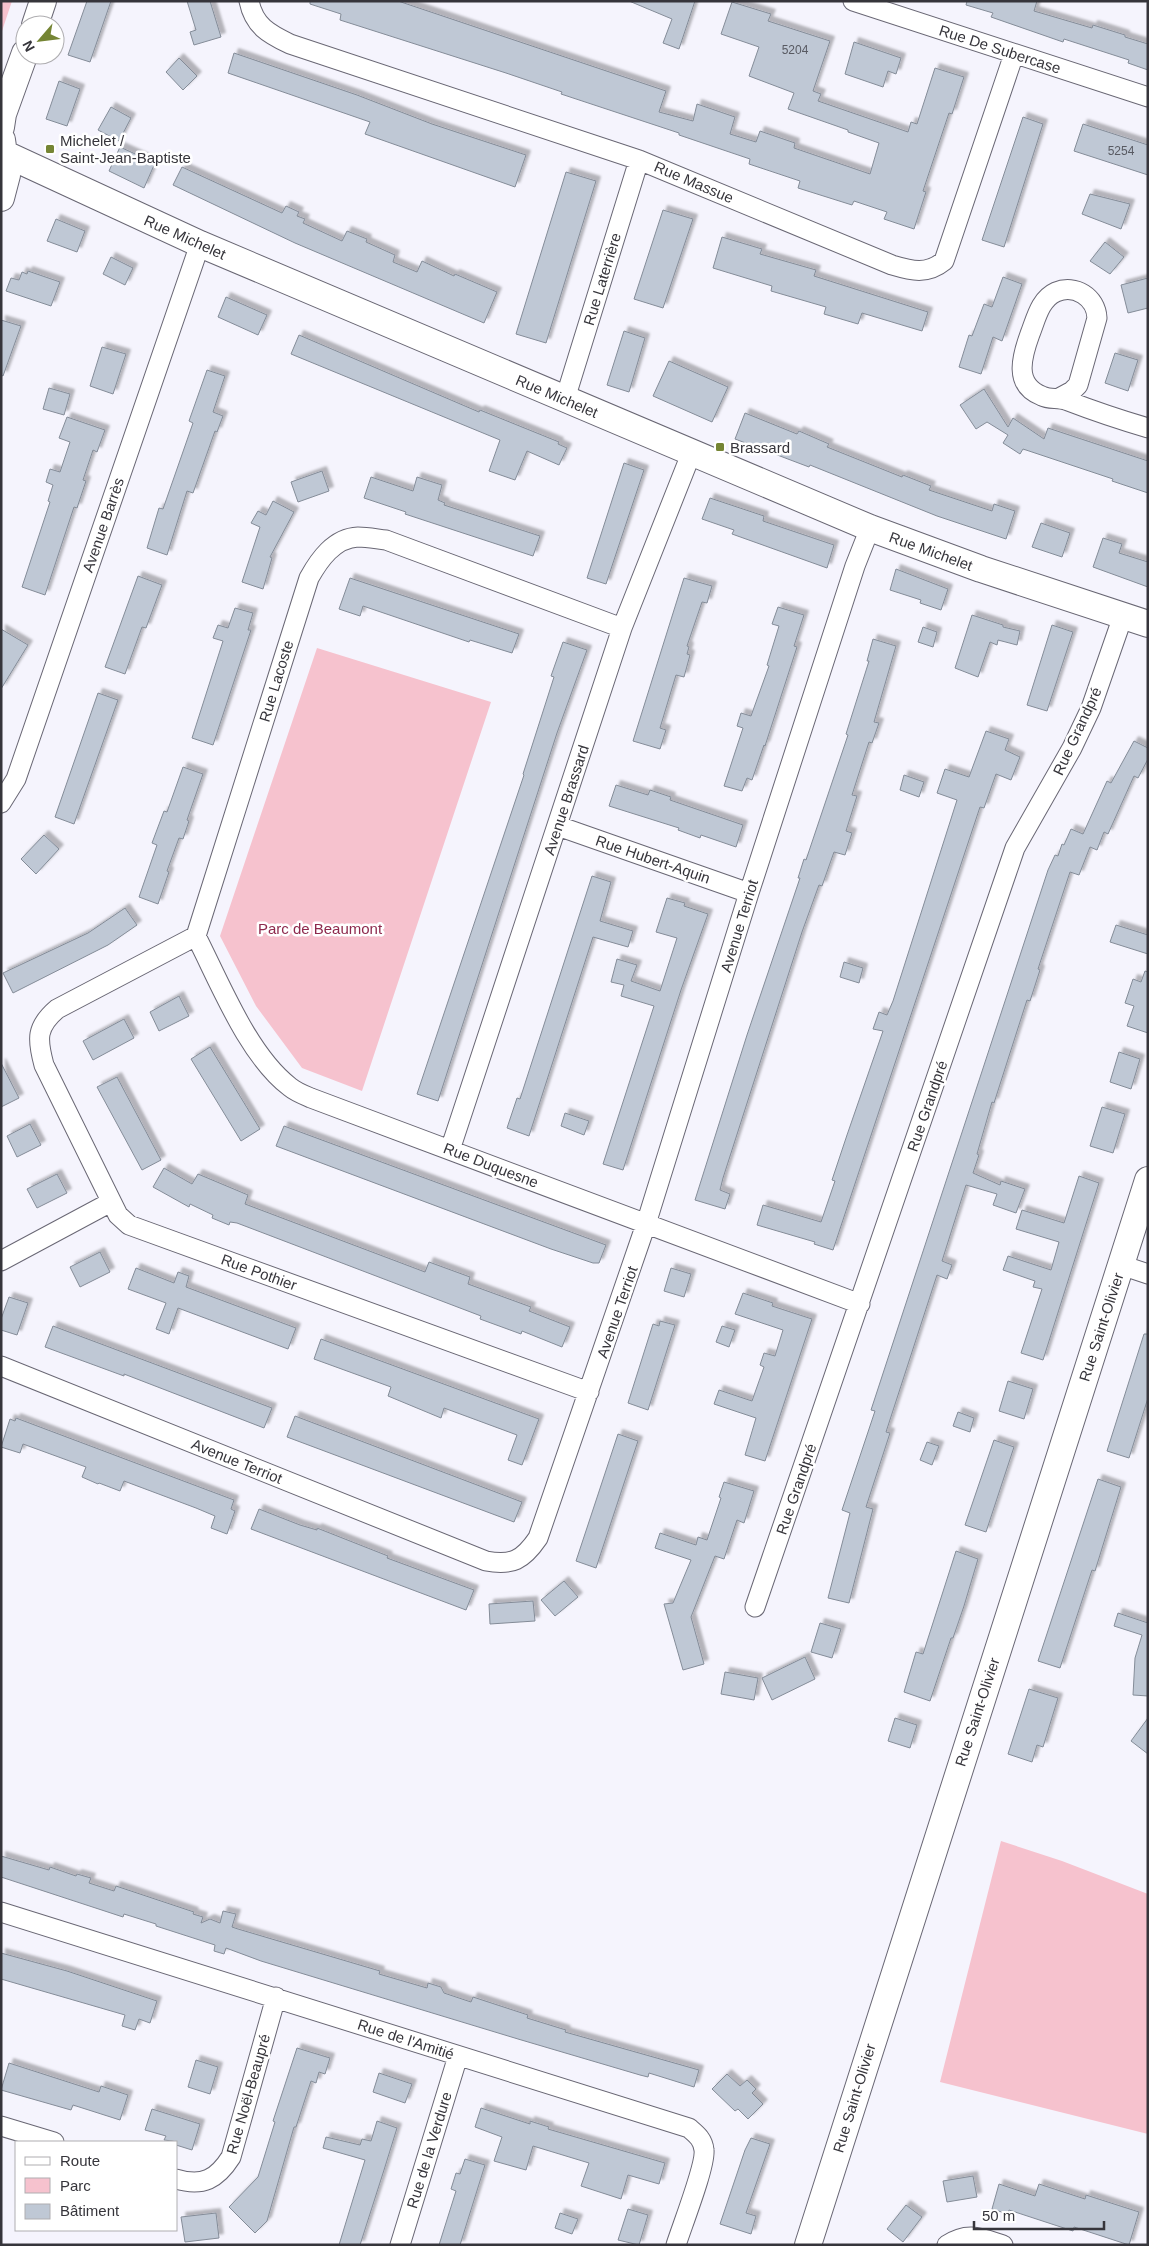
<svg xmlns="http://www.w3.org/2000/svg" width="1149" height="2246" viewBox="0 0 1149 2246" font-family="Arial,sans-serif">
  <defs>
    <filter id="shadow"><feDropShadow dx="4.5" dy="-4.5" stdDeviation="1" flood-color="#0004"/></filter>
  </defs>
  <rect width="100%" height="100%" fill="#f5f4fd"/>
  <path fill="#f6c2ce" d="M1 1H12L1 34Z
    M317 648 491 702 362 1091 302 1068 256 1006 220 936Z
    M1001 1841 1062 1861 1148 1894V2134L940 2082Z"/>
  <path fill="#bfc8d5" stroke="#848c98" filter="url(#shadow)" d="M87 1H111L90 62 68 55Z
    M187 1H210L221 37 194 45 190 32 196 30Z
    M310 1H398L666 91 659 112 693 121 697 104 735 117 730 134 756 142 760 131 795 143 794 148 870 174 879 143 848 132V130L788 109 794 93 749 76 759 47 721 34 732 2 771 14 768 21 830 41 813 91 821 94 818 101 908 132 911 122 917 124 935 68 964 77 952 114 949 113 923 191 926 192 914 229 884 219 887 212 854 201 852 205 798 188 800 181 749 164 750 159 679 135V133L561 94 562 92 506 73 340 20 341 14 310 4Z
    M629 1H695L679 49 663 43 672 19Z
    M967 1H1037L1034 11 1092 28 1093 25 1125 35V37L1148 44V70L1128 63 1129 60 1064 39 1063 42 991 17 993 13 966 5Z
    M854 42 901 58 896 74 888 71 883 87 845 74Z
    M234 53 357 95 432 124 526 155 515 187 365 134 370 122 228 73Z
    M179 58 197 76 183 90 166 72Z
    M59 81 80 89 67 126 46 119Z
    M111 107 131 118 119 141 98 130Z
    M1023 117 1043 124 1004 247 982 240Z
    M1083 124 1148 145V175L1074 151Z
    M120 147 155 163 144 188 109 171Z
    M182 167 282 213 286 206 299 212 297 216 305 219 303 223 342 241 347 231 367 239 366 242 395 255 393 262 417 272 422 261 454 276 455 274 497 292 484 323 295 243 173 185Z
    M566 172 596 181 546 343 516 334Z
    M1090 194 1130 204 1121 229 1082 214Z
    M663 210 693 219 663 308 634 299Z
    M56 219 85 231 77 252 47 241Z
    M722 237 762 249 760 254 816 270 814 276 928 312 922 331 862 313 858 324 824 314 826 307 771 291 772 286 713 268Z
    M1105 242 1124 257 1110 274 1090 261Z
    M111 257 133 268 125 285 103 274Z
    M28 271 60 282 51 306 6 291 11 278 19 280 22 272 27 274Z
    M1003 277 1022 284 1002 341 993 337 981 374 959 367 969 335 972 336 984 304 992 307Z
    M1148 278V308L1128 313 1121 285Z
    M226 297 267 315 258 335 218 317Z
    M1 320 21 326 3 376 1 375Z
    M624 331 645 338 629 392 607 385Z
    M299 335 479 412 480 410 559 442 558 444 567 448 559 465 527 451 515 480 489 471 500 440 291 354Z
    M102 347 126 354 113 394 90 386Z
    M1115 353 1138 360 1128 391 1105 383Z
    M669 361 728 387 712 422 653 396Z
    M207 370 225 376 213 412 223 416 217 432 215 431 193 493 187 491 167 555 147 548 159 508 163 509 193 423 189 421Z
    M49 388 70 394 64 415 43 409Z
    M984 389 1008 427 1013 418 1044 439 1048 428 1148 461V493L1112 481 1113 479 1023 449 1020 454 1003 443 1008 435 987 422 976 429 960 405Z
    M745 413 797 434 799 431 829 444 827 447 902 477 903 475 931 486 929 490 992 511 994 504 1015 511 1006 539 937 516 810 465 809 467 735 439Z
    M67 417 105 430 97 452 93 450 83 480 86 481 77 508 74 507 45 595 22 587 50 502 48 501 53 485 46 482 50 469 60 472 70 442 59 438Z
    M624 463 644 470 606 584 587 578Z
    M322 471 329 491 298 502 291 482Z
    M371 477 413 491 417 477 442 485 438 500 445 503 444 505 540 536 533 556 405 514 406 512 364 498Z
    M710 498 764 516 763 521 834 545 827 568 732 534 734 530 702 519Z
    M273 501 294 512 270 557 272 558 263 589 242 582 260 527 251 523 258 511 266 515Z
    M1041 523 1070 533 1062 557 1032 547Z
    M1103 538 1122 544 1119 553 1148 562V587L1093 567Z
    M896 569 948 589 941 610 920 603 921 600 890 590Z
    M138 576 162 585 146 628 142 627 125 674 105 667Z
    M350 578 519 634 512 653 470 640 469 642 363 606 360 616 339 609Z
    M684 578 712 586 707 603 702 602 687 646 689 647 687 654 690 655 684 677 676 675 660 728 666 730 660 749 633 741Z
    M778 607 804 615 794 646 797 647 765 746 764 745 752 780 747 778 742 791 724 786 743 728 737 726 741 713 751 716 769 666 767 665 779 626 772 624Z
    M235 608 253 613 248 630H251L213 745 192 738 223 641 213 638 218 625 228 628Z
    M972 615 1003 625V627L1020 631 1017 645 998 640 997 645 990 642 978 677 955 668Z
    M1052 625 1073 632 1047 711 1027 705Z
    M923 627 937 632 933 647 918 642Z
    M1 629 28 645 1 689Z
    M873 639 896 646 874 722 879 723 872 743 869 742 852 795 857 796 846 831 852 833 845 855 834 852 822 886 819 885 802 932 723 1178 720 1190 730 1194 725 1209 695 1200 747 1035 800 878H798L804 859 806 860 848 735 846 734 869 661H867Z
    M563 642 587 650 557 733 438 1101 417 1094 524 775 523 774 554 677 551 676Z
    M98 693 118 700 74 824 55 817Z
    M986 731 1009 739 1005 750 1020 757 1011 780 996 774 984 808 980 807 833 1250 814 1244 815 1242 757 1225 763 1205 821 1222 835 1181 832 1180 847 1135 883 1031 873 1029 879 1012 887 1015 893 1001 957 800 937 793 945 769 969 777Z
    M1134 741 1148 748V759L1138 778 1134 776 1108 834 1104 832 1097 850 1090 847 1079 875 1070 872 1038 969 1040 970 1030 1001 1027 1000 994 1103 992 1102 977 1154 979 1155 973 1173 1000 1185 1001 1181 1025 1189 1016 1213 993 1205 997 1194 966 1185 942 1261 952 1265 947 1279 937 1275 886 1432 890 1433 866 1507 873 1509 849 1603 828 1598 850 1513 842 1510 875 1411 871 1410 1048 870 1055 855 1058 856 1062 844 1064 845 1071 829 1083 834 1107 781 1111 783Z
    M183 767 203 774 187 820 189 821 183 839 179 838 167 871 169 872 158 904 139 897 157 845 152 843 164 811 167 812Z
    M904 775 924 782 919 797 900 790Z
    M616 785 648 795 650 790 671 797 670 800 743 825 736 847 701 835 700 838 678 830 679 828 609 806Z
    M44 835 59 849 36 874 21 859Z
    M592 876 611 882 600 921 633 931 628 947 593 937 529 1136 507 1128 517 1098 520 1099Z
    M667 898 685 903 684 906 708 914 681 990 623 1170 603 1164 654 1006 621 996 624 985 611 982 617 959 637 965 631 981 660 991 677 938 656 932Z
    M125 908 137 925 108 945 13 993 3 973 88 933Z
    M1116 925 1148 935V954L1110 942Z
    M844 962 863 968 859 983 840 977Z
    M1145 971 1148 972V1033L1127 1026 1134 1006 1125 1003 1133 979 1141 982Z
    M179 996 189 1016 159 1031 150 1012Z
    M124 1019 134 1038 93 1060 83 1041Z
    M210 1047 260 1129 241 1141 191 1059Z
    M1119 1052 1140 1059 1131 1089 1110 1082Z
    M1 1063 19 1098 1 1107Z
    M117 1077 161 1160 142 1170 97 1087Z
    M1102 1107 1125 1114 1113 1153 1090 1146Z
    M565 1113 589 1121 584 1135 561 1126Z
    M30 1124 41 1145 17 1157 7 1136Z
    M284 1126 606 1245 599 1263H593L551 1249 276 1146Z
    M164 1168 192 1184 198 1174 248 1195 245 1204 425 1272 429 1262 470 1277 468 1284 531 1307 529 1311 570 1327 562 1347 522 1331 521 1334 480 1319 481 1316 237 1223 230 1222 229 1225 212 1218 213 1215 190 1204 189 1207 153 1187Z
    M57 1174 67 1193 37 1208 27 1189Z
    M1079 1176 1099 1183 1043 1360 1021 1353 1042 1289 1033 1287 1035 1281 1003 1270 1008 1256 1051 1270 1059 1242 1016 1229 1022 1210 1064 1223Z
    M100 1252 110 1272 80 1287 70 1267Z
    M136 1268 174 1283 178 1272 189 1276 186 1287 296 1328 288 1349 178 1308 169 1334 156 1329 166 1303 128 1289Z
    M671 1268 691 1274 684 1297 664 1291Z
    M743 1293 773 1303 772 1306 812 1319 765 1461 745 1455 756 1418 714 1404 719 1390 752 1401 764 1367 760 1365 764 1353 775 1356 783 1330 735 1314Z
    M9 1297 28 1303 17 1335 1 1330V1319Z
    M660 1321 675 1325 648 1410 628 1403 653 1324 659 1326Z
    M53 1326 272 1408 264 1428 124 1374V1376L45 1347Z
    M722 1326 735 1330 729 1347 716 1342Z
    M1144 1334H1148V1398L1129 1458 1107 1451Z
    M321 1339 539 1419 522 1465 508 1460 517 1435 444 1408 441 1418 388 1396 391 1387 314 1359Z
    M1008 1381 1033 1389 1024 1419 999 1411Z
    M958 1412 974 1418 970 1432 953 1426Z
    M295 1416 522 1502 514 1522 287 1437Z
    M16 1418 234 1500 231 1509 235 1511 227 1534 211 1528 215 1516 196 1508 124 1481 120 1491 99 1483 98 1484 82 1477 86 1467 23 1444 20 1453 1 1447 10 1419 15 1421Z
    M618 1434 638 1441 596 1568 576 1561Z
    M994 1440 1014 1447 986 1532 965 1525Z
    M927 1442 939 1446 932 1465 920 1460Z
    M1098 1479 1121 1487 1095 1571 1092 1570 1060 1668 1038 1661Z
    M724 1482 754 1491 744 1523 737 1520 724 1559 715 1556 691 1617 704 1664 683 1670 664 1604 673 1603 691 1560 655 1548 660 1533 696 1545 698 1537 707 1540 721 1498 719 1497Z
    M259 1509 300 1525 317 1530V1528L388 1556 387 1558 474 1590 466 1610 251 1529Z
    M956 1551 978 1559 964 1606 953 1638H951L930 1701 904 1692 916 1652 923 1654Z
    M564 1581 578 1597 555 1616 541 1600Z
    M533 1601 535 1621 490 1624 489 1604Z
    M1118 1613 1148 1623V1696L1133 1695 1135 1658 1142 1635 1114 1626Z
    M820 1623 841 1629 832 1658 811 1652Z
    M805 1657 815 1679 772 1700 762 1678Z
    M725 1672 758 1678 754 1700 721 1694Z
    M1029 1689 1058 1698 1043 1747 1037 1745 1032 1762 1008 1754Z
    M895 1718 917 1725 910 1748 888 1741Z
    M1148 1718V1754L1131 1741Z
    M1 1856 49 1870 50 1867 76 1876 77 1874 91 1878 89 1883 114 1891 116 1886 194 1912 193 1914 203 1917 201 1923 210 1919 220 1923 223 1911 236 1914 232 1927 238 1929 380 1971 379 1974 427 1988 428 1983 441 1987 444 1993 471 2002 473 1997 528 2015 527 2018 566 2030 565 2032 699 2070 694 2087 649 2073 648 2077 640 2075 518 2039 261 1961 226 1948 224 1954 214 1951 215 1945 156 1926V1924L124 1914 123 1917 1 1877Z
    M1 1953 67 1971 157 2001 150 2023 139 2019 135 2030 122 2026 125 2015 1 1979Z
    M297 2048 330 2058 325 2074 319 2072 316 2083 311 2081 296 2127H294L267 2221 255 2233 229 2207 258 2177 275 2122 273 2121Z
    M196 2060 218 2067 210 2094 188 2087Z
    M9 2063 99 2092 101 2086 128 2095 120 2120 73 2105 71 2110 1 2090Z
    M379 2073 412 2084 405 2103 373 2092Z
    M727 2074 740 2086 747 2080 756 2089 752 2093 763 2104 748 2119 738 2109 735 2111 712 2089Z
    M481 2108 530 2124V2121L549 2127 548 2129 665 2163 659 2184 628 2175 621 2199 581 2186 589 2163 533 2146 526 2170 494 2161 502 2137 475 2127Z
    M152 2109 200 2124 192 2150 176 2145V2142L172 2141 164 2140 166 2136 145 2130Z
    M377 2121 397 2128 384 2170 360 2245H339L365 2160 323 2148 326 2137 360 2145 362 2139 371 2141Z
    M751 2138 770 2144 746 2213 756 2216 751 2234 720 2224 745 2150Z
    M465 2159 485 2165 460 2245H439L456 2191 451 2189 456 2173 460 2174Z
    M973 2176 977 2197 947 2202 943 2181Z
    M999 2184 1035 2196 1039 2184 1085 2199 1086 2195 1139 2212 1129 2245 1074 2227 1073 2231 1009 2210 1008 2214 992 2209Z
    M906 2205 922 2217 903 2242 887 2229Z
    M628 2209 648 2215 639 2245 618 2240Z
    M216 2213 219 2238 185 2242 181 2217Z
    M560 2213 578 2219 572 2234 555 2228Z"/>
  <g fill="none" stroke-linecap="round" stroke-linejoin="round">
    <defs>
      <path id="street" d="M249 1C254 26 269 34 290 44L639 160 892 265C912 271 927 275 944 261L1014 54
        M853 1 1148 97
        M1059 398 1072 391 1078 385 1097 318C1096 297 1075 284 1056 292 1040 299 1036 319 1030 334 1022 356 1013 385 1042 396 1050 400 1059 397 1068 401 1094 411 1121 420 1148 428
        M565 399 639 160
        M1 803 16 779 200 244
        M558 826 749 893
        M196 936C220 983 248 1055 290 1087 296 1092 304 1095 311 1098L860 1304
        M450 1150 622 628 691 454
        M1 1261 111 1202
        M1121 1265 1148 1274
        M1 1366 486 1561C512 1566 523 1560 538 1538L646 1224 749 893 855 566 870 528
        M589 1392 129 1225 118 1215 44 1065C37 1039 36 1027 57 1009L196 936 309 578C319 560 334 538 358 537 367 537 377 539 386 540L622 628
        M755 1607 1015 848 1072 748 1091 708 1123 616
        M1 1912 689 2128C696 2134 703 2139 704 2150 706 2165 682 2226 676 2245
        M1 2126 54 2142
        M176 2179C203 2187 217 2179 231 2157L276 1997
        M400 2245 458 2056
        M947 2245C968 2231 981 2238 1003 2245"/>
      <path id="secondary" d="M35 25 43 1
        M1 127 3 114 25 53
        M1 152 200 244 870 528 981 569 1148 624
        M1 198 7 175 2 140
        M808 2245 1148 1180"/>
    </defs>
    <use href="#street" stroke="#696774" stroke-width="21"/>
    <use href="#secondary" stroke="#696774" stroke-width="28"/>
    <use href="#street" stroke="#fff" stroke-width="19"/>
    <use href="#secondary" stroke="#fff" stroke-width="26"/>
  </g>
  <g fill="#758534" stroke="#fff" stroke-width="2">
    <rect x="45" y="144" width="10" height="10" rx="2.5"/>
    <rect x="715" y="442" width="10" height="10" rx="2.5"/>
  </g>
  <g text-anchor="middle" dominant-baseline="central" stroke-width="5" stroke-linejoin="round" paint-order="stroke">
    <g font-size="12" fill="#585a62">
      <text x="795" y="50">5204</text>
      <text x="1121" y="151">5254</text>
    </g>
    <g font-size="15" fill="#36353b" stroke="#fff">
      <text transform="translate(1000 49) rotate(18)">Rue De Subercase</text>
      <text transform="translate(694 182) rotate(23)">Rue Massue</text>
      <text transform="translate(185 237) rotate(24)">Rue Michelet</text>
      <text transform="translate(602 279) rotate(-73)">Rue Laterrière</text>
      <text transform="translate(557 396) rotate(23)">Rue Michelet</text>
      <text transform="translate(103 525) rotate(-71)">Avenue Barrès</text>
      <text transform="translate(931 551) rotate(20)">Rue Michelet</text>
      <text transform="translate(276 681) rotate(-73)">Rue Lacoste</text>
      <text transform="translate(1077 731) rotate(-65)">Rue Grandpré</text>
      <text transform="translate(566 800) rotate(-72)">Avenue Brassard</text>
      <text transform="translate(653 859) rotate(19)">Rue Hubert-Aquin</text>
      <text transform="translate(739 926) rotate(-73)">Avenue Terriot</text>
      <text transform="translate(927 1106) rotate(-71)">Rue Grandpré</text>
      <text transform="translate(491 1165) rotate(21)">Rue Duquesne</text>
      <text transform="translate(259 1272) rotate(20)">Rue Pothier</text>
      <text transform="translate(617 1312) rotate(-71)">Avenue Terriot</text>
      <text transform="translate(1101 1327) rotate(-72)">Rue Saint-Olivier</text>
      <text transform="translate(237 1461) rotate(22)">Avenue Terriot</text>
      <text transform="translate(796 1489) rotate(-71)">Rue Grandpré</text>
      <text transform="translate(977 1712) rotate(-72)">Rue Saint-Olivier</text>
      <text transform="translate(406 2039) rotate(18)">Rue de l'Amitié</text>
      <text transform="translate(248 2094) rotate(-74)">Rue Noël-Beaupré</text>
      <text transform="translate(854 2098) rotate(-73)">Rue Saint-Olivier</text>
      <text transform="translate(429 2150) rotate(-73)">Rue de la Verdure</text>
    </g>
    <g font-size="15" fill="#36353b" stroke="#fff" text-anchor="start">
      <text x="60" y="140">Michelet /<tspan x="60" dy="17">Saint-Jean-Baptiste</tspan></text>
      <text x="730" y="447">Brassard</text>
    </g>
    <g font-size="15" fill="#8d294d" stroke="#fff">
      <text x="320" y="928">Parc de Beaumont</text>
    </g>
  </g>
  <rect width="1149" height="2246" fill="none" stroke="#36353b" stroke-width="5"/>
  <rect x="15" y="2141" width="162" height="90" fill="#ffffff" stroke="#afaeb1"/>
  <rect x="25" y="2157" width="25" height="8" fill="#ffffff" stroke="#afaeb1"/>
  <text x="60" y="2166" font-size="15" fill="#36353b">Route</text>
  <rect x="25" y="2178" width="25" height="15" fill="#f6c2ce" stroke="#afaeb1"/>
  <text x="60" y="2191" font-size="15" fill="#36353b">Parc</text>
  <rect x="25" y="2204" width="25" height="15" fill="#bfc8d5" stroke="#afaeb1"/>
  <text x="60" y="2216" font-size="15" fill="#36353b">Bâtiment</text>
  <g transform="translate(40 40) rotate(242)"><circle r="24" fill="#ffffff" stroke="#afaeb1"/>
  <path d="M0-4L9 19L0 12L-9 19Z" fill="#758534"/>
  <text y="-8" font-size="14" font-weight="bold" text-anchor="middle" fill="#36353b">N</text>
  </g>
  <path d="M974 2221v8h130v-8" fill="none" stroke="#36353b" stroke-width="2.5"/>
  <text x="982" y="2221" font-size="15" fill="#36353b" stroke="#ffffff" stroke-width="4" paint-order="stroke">50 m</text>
</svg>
